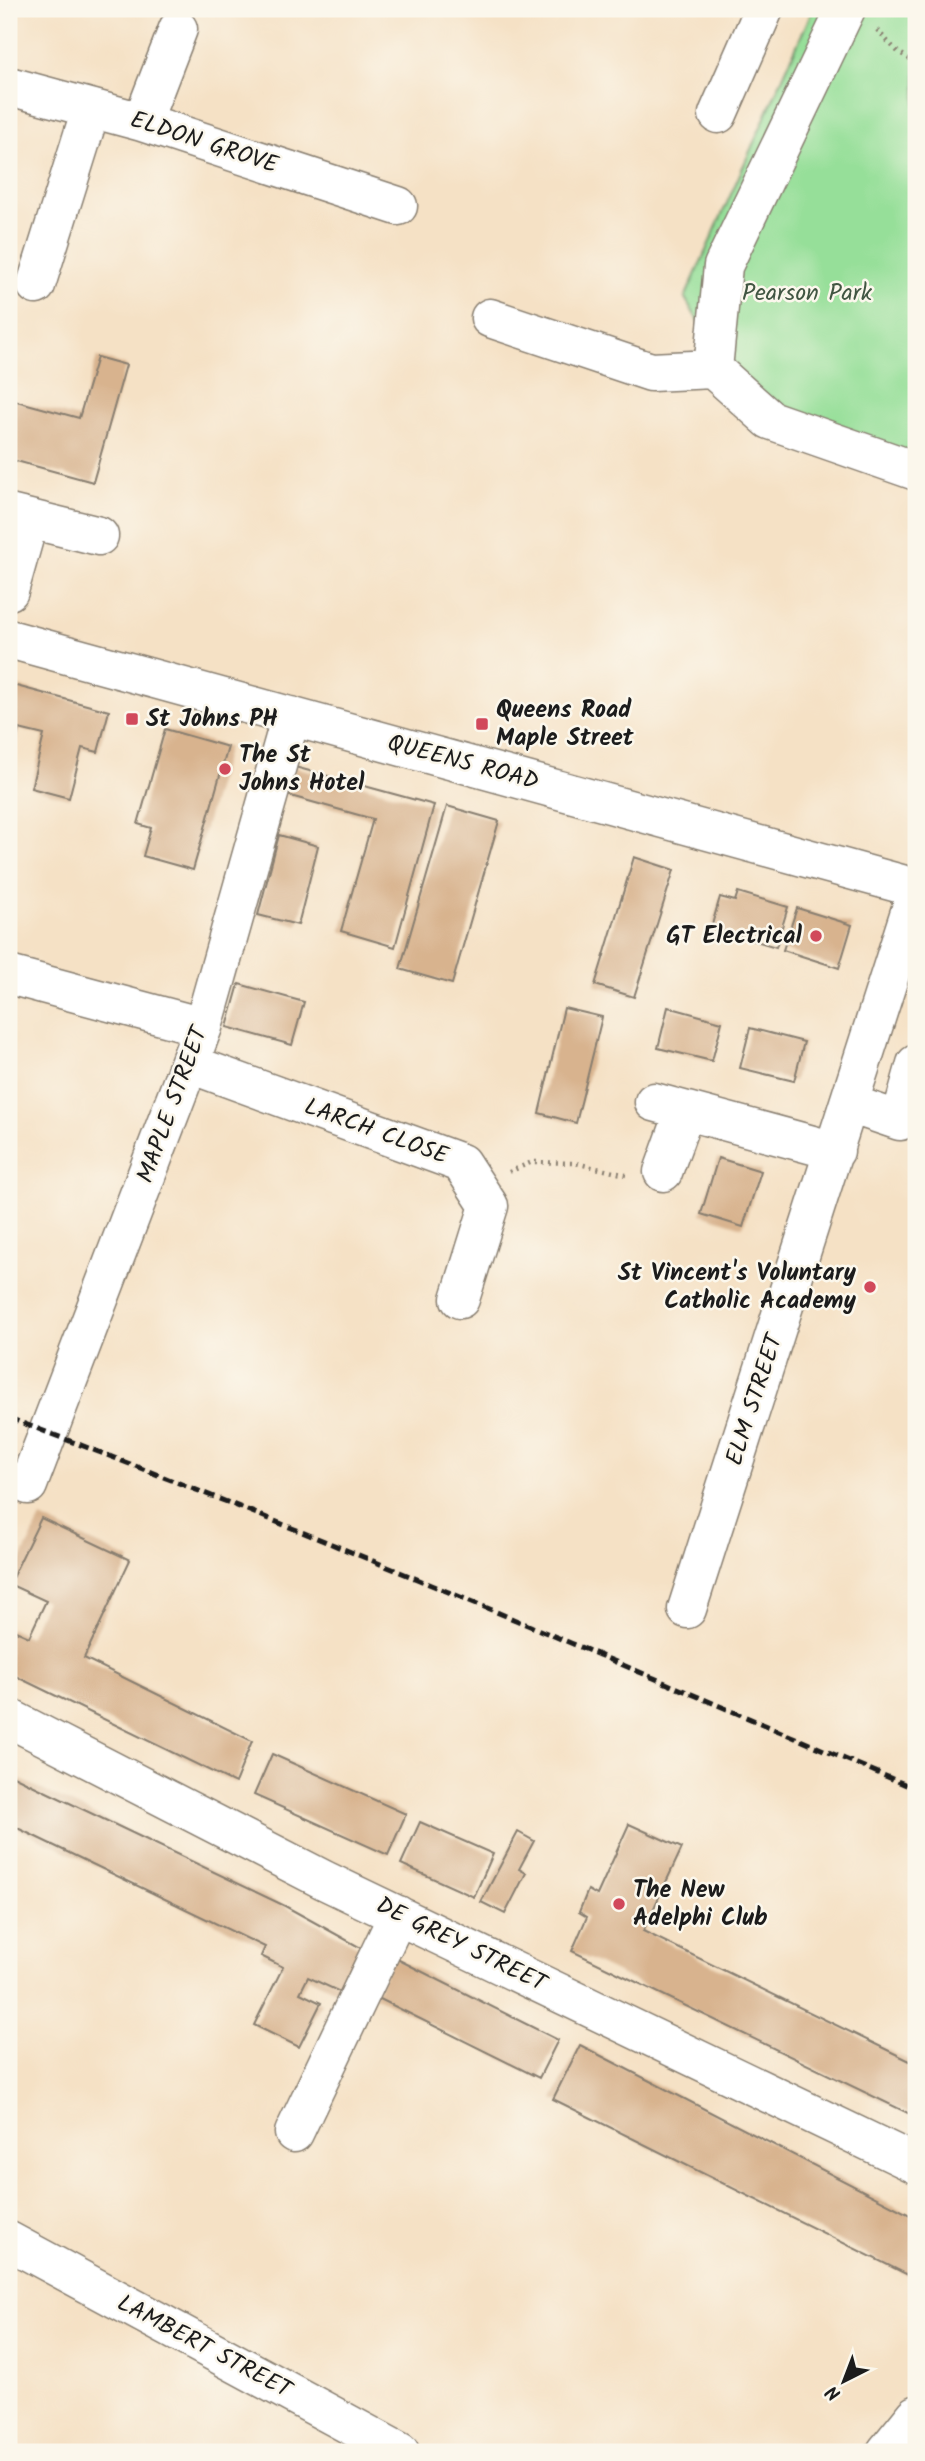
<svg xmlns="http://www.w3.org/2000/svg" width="925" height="2461" viewBox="0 0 925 2461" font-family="Kalam,sans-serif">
  <rect width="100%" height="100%" fill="#fbf7ec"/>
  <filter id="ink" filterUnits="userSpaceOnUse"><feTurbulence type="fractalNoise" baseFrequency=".0143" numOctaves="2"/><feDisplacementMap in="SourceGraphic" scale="14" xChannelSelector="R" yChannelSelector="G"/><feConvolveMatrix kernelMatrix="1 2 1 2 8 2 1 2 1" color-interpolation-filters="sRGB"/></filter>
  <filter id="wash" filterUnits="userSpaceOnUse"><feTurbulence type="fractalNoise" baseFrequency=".00686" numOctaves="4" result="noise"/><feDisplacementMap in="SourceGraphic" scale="28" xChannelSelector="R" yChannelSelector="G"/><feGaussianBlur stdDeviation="1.57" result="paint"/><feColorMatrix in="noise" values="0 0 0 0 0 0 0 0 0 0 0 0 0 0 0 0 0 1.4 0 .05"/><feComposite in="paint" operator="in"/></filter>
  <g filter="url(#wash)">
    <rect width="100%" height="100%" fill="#f5e1c5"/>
    <path fill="#96df99" stroke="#597e5a" stroke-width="2" d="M813 9H916V479L797 444 723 365 685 298Z"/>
    <g id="blocks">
      <path fill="#d8b38e" d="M97 357 126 365 93 482 9 459V399L79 418Z
        M9 684 109 711 98 752 82 748 69 798 31 788 44 735 19 729 9 765Z
        M165 729 228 747 193 870 143 856 151 828 138 824Z
        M295 767 434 805 395 947 341 931 373 819 287 795Z
        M447 806 499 821 452 984 400 969Z
        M279 835 318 846 298 925 258 915Z
        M634 857 674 870 634 997 595 985Z
        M738 892 788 907 776 947 711 928 720 897 735 901Z
        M797 908 852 925 839 968 783 950Z
        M239 984 304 1002 292 1045 227 1027Z
        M668 1007 722 1022 712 1061 658 1048Z
        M564 1008 602 1017 576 1123 539 1113Z
        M750 1028 804 1042 794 1081 740 1068Z
        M718 1158 761 1171 743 1227 701 1214Z
        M41 1518 130 1560 84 1658 252 1741 235 1783 9 1673V1628L29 1637 46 1601 9 1584Z
        M272 1754 406 1814 388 1855 254 1795Z
        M9 1774 285 1906 361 1948 340 1992 308 1977 300 1993 321 2003 299 2047 254 2025 283 1967 261 1956 265 1947 9 1824Z
        M420 1822 493 1854 474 1897 401 1864Z
        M629 1824 682 1848 643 1931 916 2064V2117L572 1951 587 1917 579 1912 588 1890 597 1895Z
        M518 1832 534 1841 519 1869 526 1873 505 1914 481 1902Z
        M393 1957 558 2040 539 2078 374 1996Z
        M580 2045 916 2218V2279L553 2099Z"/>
    </g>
  </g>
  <g filter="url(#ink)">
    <use href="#blocks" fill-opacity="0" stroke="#887e70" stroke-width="2"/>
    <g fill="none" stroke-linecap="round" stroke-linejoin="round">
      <defs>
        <path id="minor" d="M846 9 723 266 713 369 770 420 916 471
          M9 86 142 122 398 206
          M718 114 764 9
          M142 122 178 29
          M36 285 91 109
          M490 318 651 372 713 369
          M9 514 99 536
          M9 591 29 520
          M9 639 916 888
          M9 975 203 1027
          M190 1064 461 1163 489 1206 460 1299
          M654 1102 835 1151
          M850 1104 900 1121 916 1064
          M663 1172 685 1111
          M28 1485 203 1027 291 716
          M687 1609 916 893
          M9 1718 324 1880 916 2164
          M294 2133 398 1915
          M9 2241 400 2452
          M886 2452 916 2415"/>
      </defs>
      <use href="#minor" stroke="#887e70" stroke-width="41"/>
      <path stroke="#887e70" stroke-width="4.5" stroke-dasharray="2 5" stroke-linecap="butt" d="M877 30 898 52 916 63
        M509 1172 532 1162 575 1163 626 1175"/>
      <use href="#minor" stroke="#fff" stroke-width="38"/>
      <path stroke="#1c1c1c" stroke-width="5" stroke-dasharray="10 5" stroke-linecap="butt" d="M9 1418C315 1532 615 1662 916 1789"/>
    </g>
  </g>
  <g fill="#d1495b" stroke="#fbf7ec" stroke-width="2.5">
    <rect x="125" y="712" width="14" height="14" rx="3.5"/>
    <rect x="475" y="717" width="14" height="14" rx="3.5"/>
    <circle cx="225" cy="769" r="7"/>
    <circle cx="816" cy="936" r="7"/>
    <circle cx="870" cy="1287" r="7"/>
    <circle cx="619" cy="1904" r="7"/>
  </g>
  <g text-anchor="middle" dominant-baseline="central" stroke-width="5" stroke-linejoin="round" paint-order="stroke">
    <g font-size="24" fill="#1c1c1c" stroke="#fbf7ec">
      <text transform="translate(204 143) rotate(18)">ELDON GROVE</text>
      <text transform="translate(463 763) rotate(15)">QUEENS ROAD</text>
      <text transform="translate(173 1105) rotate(-70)">MAPLE STREET</text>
      <text transform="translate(376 1132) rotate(20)">LARCH CLOSE</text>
      <text transform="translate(755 1400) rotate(-72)">ELM STREET</text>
      <text transform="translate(461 1945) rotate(26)">DE GREY STREET</text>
      <text transform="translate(204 2347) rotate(28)">LAMBERT STREET</text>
    </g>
    <g font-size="24" fill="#415642" stroke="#fbf7ec">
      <text x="807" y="293">Pearson Park</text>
    </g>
    <g font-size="24" font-weight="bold" fill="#1c1c1c" stroke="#fbf7ec" text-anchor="start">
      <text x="496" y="710">Queens Road<tspan x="496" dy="28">Maple Street</tspan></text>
      <text x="146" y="719">St Johns PH</text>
      <text x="239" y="755">The St<tspan x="239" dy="28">Johns Hotel</tspan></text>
      <text x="802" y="936" text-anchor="end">GT Electrical</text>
      <text x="856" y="1273" text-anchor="end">St Vincent's Voluntary<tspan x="856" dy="28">Catholic Academy</tspan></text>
      <text x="633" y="1890">The New<tspan x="633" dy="28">Adelphi Club</tspan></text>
    </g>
  </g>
  <rect width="925" height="2461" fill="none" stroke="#fbf7ec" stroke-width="35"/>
  <g transform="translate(844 2381) rotate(222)" stroke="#fbf7ec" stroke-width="5" paint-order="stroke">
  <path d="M0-5L12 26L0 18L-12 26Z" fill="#1c1c1c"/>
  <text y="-10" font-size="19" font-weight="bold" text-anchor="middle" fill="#1c1c1c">N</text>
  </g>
</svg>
